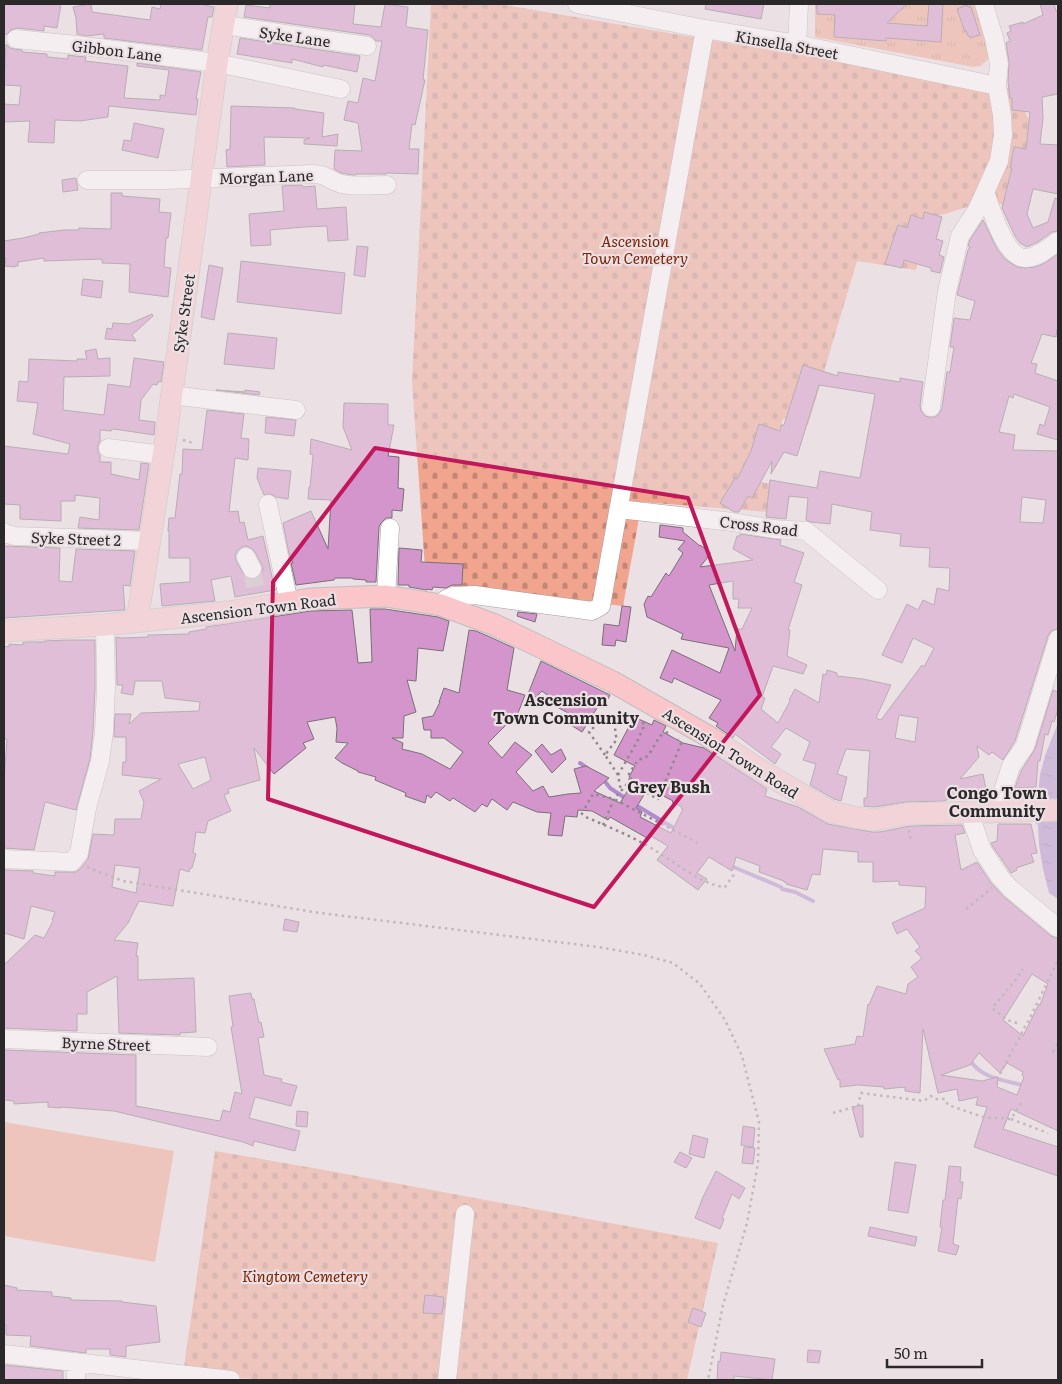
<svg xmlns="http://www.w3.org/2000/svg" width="1062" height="1384" viewBox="0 0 1062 1384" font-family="Literata,serif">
  <defs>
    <pattern id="cemetery-stones" width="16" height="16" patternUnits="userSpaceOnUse" patternTransform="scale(1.25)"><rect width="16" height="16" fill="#f1a58f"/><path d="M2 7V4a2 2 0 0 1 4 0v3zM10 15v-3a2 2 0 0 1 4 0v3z" fill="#c38675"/></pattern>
    <pattern id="park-tufts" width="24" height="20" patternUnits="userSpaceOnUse" patternTransform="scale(1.25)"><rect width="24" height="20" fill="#f1a58f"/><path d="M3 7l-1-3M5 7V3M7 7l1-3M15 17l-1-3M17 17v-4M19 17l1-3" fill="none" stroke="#c38675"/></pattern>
    <pattern id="water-ripples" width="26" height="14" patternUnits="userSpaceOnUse" patternTransform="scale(1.25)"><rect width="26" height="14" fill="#b08ccf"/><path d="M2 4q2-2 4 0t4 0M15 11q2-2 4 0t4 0" fill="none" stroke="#8f72a8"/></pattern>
  </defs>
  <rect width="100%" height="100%" fill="#ebe0e4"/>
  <path fill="url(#cemetery-stones)" d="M431 4H499L710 40 1014 89 1030 122 1025 164 1003 205 990 200 928 219 916 270 857 261 808 425 783 419 761 482 795 488 781 513 642 502 623 606 426 583 412 381Z
    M215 1151 319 1169 718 1243 687 1380H265L183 1374Z"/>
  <path fill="url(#park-tufts)" d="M815 4H975L988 52V59L981 66 973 67 815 37Z"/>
  <path fill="#f1a58f" d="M4 1122 174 1151 155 1262 4 1236Z"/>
  <path fill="url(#water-ripples)" d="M1058 723V899L1049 893 1043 869 1039 845 1038 825 1035 823 1040 774 1046 753Z"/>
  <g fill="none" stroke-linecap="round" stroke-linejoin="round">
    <path stroke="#b08ccf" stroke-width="4" d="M580 763 587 768
      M603 779 610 788 628 800
      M634 804 677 830
      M731 866 781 887 782 889 795 892 813 901
      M970 1060C981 1079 1006 1080 1025 1086"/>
  </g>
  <path fill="#d395cb" stroke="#787177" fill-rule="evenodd" d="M4 4H61L57 28 44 26V31L17 28 11 30 7 34 4 35Z
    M91 4 92 12 150 20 152 7 160 9 161 4H200L214 7 212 17H208L202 50 104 38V34L86 36 77 34 76 18 73 7Z
    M270 4H355L353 24 381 27 385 4 408 7 406 27 428 30 423 80H425L415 125 412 124 409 149H419L418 174 386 173V174H356V175H353L341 173 334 169 335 150 362 151 358 123 344 120 348 101 358 103 363 78 375 81 382 41H376L373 37 369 35 244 17 246 5 270 8Z
    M706 4H764L761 19 705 9Z
    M817 4H907L887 23 927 26 929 4H943L941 42 886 38V41L834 37 835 15 817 14Z
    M1040 4H1054L1056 11H1058V94L1042 97 1043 118 1040 144 1058 145V194L1033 189 1027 214 1033 228 1048 222 1055 198 1058 199V231L1052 232 1038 242 1027 247 1020 243 1015 236 1002 208 1012 168H1010L1014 147 1026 149 1030 112 1012 110V98H1010L1008 82 1009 62 1006 43 1010 41 1007 33 1011 31 1009 26 1023 22V24L1043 15Z
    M967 5 968 7H971L980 35 970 38V36H968L966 31 965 32 957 9Z
    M240 38 360 56 357 72 323 65V67L292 59V63L237 54Z
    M6 44 10 48 14 49 22 50V52L47 54V57L68 59V55L75 56 86 57 85 61 128 66 124 98 160 100V95L165 96 169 70 137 66V63L201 72 196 99H198L196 115 109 106 108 117 80 121 55 120 54 143 28 142 30 121 4 122V104L19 105 21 86 4 85Z
    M231 106 295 108V109L324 113 322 137 338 134 337 146 304 144V140L310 138 264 137 265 165 227 167 226 150 230 149Z
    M134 123 164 129 158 158 122 150 124 140 131 141Z
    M76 178 78 190 63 192 62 180Z
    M302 185 303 187 315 186 317 209 346 207 348 240 328 241 327 226 304 227 270 230 271 245 251 246 249 214 284 211 282 186Z
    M111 193H122V196L160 199 159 212 171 213 168 238H166L164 267 171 268 168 297 129 292 130 264 102 263V259L44 261V258L18 262V266H15V267L5 266 6 258H4V241L23 238 39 234V233L64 230H79V228L111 229Z
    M924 212 942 217 936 239 943 241 939 255 944 257 940 273 931 271V268L904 260 902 268 885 264 898 225 907 228 911 215 923 219Z
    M983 220 997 249 1005 259 1017 267 1025 268 1035 267 1045 263 1058 254V329H1057L1056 337 1042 334 1031 363 1037 364 1035 373 1058 381V440L1037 434 1040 424 1044 426 1050 407 1014 394 1013 398 1009 396 999 432 1015 435 1013 450 1058 451V629L1051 631 1048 636 1015 741 1003 760 992 752 989 755 977 746 979 757 960 779 983 774 987 794 977 796V794L954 800 953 798 943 801 906 802 874 807 864 806V798H867L869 762 870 751 846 749 837 774 847 777 841 801 834 799 810 785 816 764 803 760 810 742 786 728 771 747 781 754 775 764 735 734 733 738 716 726 718 723 709 718 721 700 674 678 672 683 660 678 672 650 720 673 729 648 681 639 683 634 647 617 644 604 648 596 651 597 666 573 669 576 683 553 678 549 685 541 659 537 660 525 683 528V532L700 546V545L711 553 700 567 753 560 733 549 737 536H740V534L781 540 780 545 804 553 794 582 802 585 788 630H790L787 656 807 665 803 674 773 666 762 697 765 698 761 709 778 723 790 701 789 700 795 689 819 703 823 674 826 675 827 670 837 673V676L863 679 891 685 876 718 881 720 922 665 924 667 934 648 913 638 902 663 882 655 907 604 918 610 923 600 934 605 937 588 949 591 950 568 929 567 930 548 900 546 901 534 870 530 872 512 832 504 830 524 811 522 806 520 808 498 789 496 786 519 766 517 770 480 817 488 820 471 860 478 875 394 819 385 797 456 784 452 771 474 772 461 752 498 748 496 739 512H734L720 503 735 478 737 479 751 451 759 424 780 431 781 425H784L803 365 838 376V372L900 382V378L923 382 920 406 921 411 925 416 929 417H935L939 414 942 408 947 372H950L954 347H950L954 318 969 320H970L975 301 957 295 968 250 970 247 968 246 970 240ZM1022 497 1046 500 1043 523 1020 522ZM733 581V599H739L738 608H752L742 629H737L735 651 709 585ZM899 715 918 718 915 742 895 738Z
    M357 246 368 247 365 277 354 275Z
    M241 261 345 273 341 314 237 302Z
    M209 265 223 268 214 320 201 317Z
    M83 279 103 281 101 298 81 295Z
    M152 314 153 316 132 335 136 341 105 339 107 328 112 329 113 323 129 324Z
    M228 333 277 338 274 369 224 364Z
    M96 349 98 359 110 358V376L64 377 63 410 104 415 108 384 130 387 134 358 164 362 161 382H158L157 385 153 384 141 400 139 420 155 422 154 435 121 430 112 429 111 431 100 430V441L98 446V452L100 455V462H111V474L139 480 141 463 149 464 139 530 78 528 80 517 99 520 100 498 75 495V501H61V521L20 519V505L4 504V446L68 454 70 444 33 434 38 403 17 401 19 381 28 382 29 359 77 361V359H87L85 351Z
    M216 390 245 392V390L260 392 259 395Z
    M344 403 388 404V425H394L388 456 399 457 398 488 404 489 402 511 392 510V518H386L381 523 379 527 376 582H366V580L353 579 352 578H335L334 580 296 585 291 563H293L289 554 283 523 311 511 328 549 331 500 308 499 309 487H310L313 455 310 454 311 439 352 450 343 427Z
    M207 410 244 414 241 438 249 439 248 460 235 458 229 512 238 511 240 523 244 522 248 540 263 536 275 590 235 597 231 576 211 580 215 601 162 606 160 584 190 582V558H169V531H168L169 518H175L180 474H182L183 449 202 450ZM246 546 251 548 255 552 262 565 263 569 261 574 256 579 251 580 246 578 236 561 235 556 237 551 242 547Z
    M266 417 296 420 294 436 265 433Z
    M258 468 291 471 288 499 276 497 271 494 264 495 257 478Z
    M4 546 60 548 59 581 72 582 76 549 135 551 130 586 123 585 125 610 4 618Z
    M399 548 422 550 421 562 463 564 462 585H452L446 588 433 587 432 590 427 589V590L409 587V585H398Z
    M622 606 631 607 626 642 616 640 615 646 602 645 604 624 619 626Z
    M370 609H385L438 617 449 621 443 651 418 648 416 681 407 680 416 712 404 716 403 738H392L403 743 402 749 422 754 450 769 463 752 444 738H431V730H424L422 718 433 716 440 702H439L444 688 459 693 469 630 476 631 490 637 514 648 507 690 525 695 518 713 488 743 502 758 515 742 532 755 516 772 533 791 543 786 549 797 568 794 581 793 574 769 586 766 609 778 594 791 620 803 634 780 629 777 635 766 614 755 634 717 652 725 654 720 666 726 663 732 683 743 704 748 767 789 765 796 798 807 828 824 872 832H880L910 826 962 825 965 833 955 835 961 870 977 862 991 883 1003 896 1051 936 1058 938V1131L1011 1109 1003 1129 1058 1147V1176L974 1147 987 1107 976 1105 978 1097 959 1101 957 1089 938 1093 923 1029 920 1093 905 1091V1087L884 1089V1087L858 1085 840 1087V1079L838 1080 824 1049 855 1044 857 1036 863 1037 868 1004 869 1005 877 986 906 994 908 984 918 977 911 967 922 958 915 951 920 947 907 929 897 934 892 923 925 908 926 887 899 885V881L873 882V862H858V852L823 849 820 875 812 874 807 890 786 884 787 883 784 882V881L759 872 760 866 736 857 732 871 709 857 697 873 707 879 698 890 657 860 668 846 649 835 647 838 610 817 608 820 592 811 578 810 577 817 565 816 562 836 548 835 551 813 537 812 513 802 507 810 492 799 487 807 482 804 475 812 453 798 450 801 436 792 431 798 427 795 425 803 405 796 406 793 375 780 376 777 358 772V771L342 763 335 758 348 743 336 742 337 728 335 717 307 722 314 739 303 743 306 748 274 774 254 748 260 780 228 789 229 793 224 795 231 811 208 821 205 833 196 832 193 853 196 854 192 868H190L189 872 180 869 173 906 139 901 128 923 114 940 138 943 136 956H138V980L194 978 196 1032 180 1033V1035L119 1033 117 976 87 992V1014H77V1031L4 1028V965L35 935 44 938 53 921 52 920 55 912 31 906 24 939 4 933V870L33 871V873L55 876V872H76L80 869 88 859 93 834 114 835 115 819H141L144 802 139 791 161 779 122 775 123 762H126V737H114L115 714H131L129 724 141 713 199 711 200 702 165 698 162 681H135L133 695 121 693 123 685H117L116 637 121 638 148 637V635L189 634V632L206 629V627L311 611 352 610 358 663 372 662ZM205 757 211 780 193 789 178 764ZM648 788 673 801 672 802 682 807 681 808 683 809 671 833 640 817 642 812 636 808ZM115 865 140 868 136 893 112 887ZM1032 974 1048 984 1040 1005 1039 1004 1023 1036 1003 1020ZM979 1053 1000 1073 1007 1063 1023 1072 1022 1075 1024 1077 1017 1095 997 1087 998 1077 982 1081 941 1075 970 1065Z
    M518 612 537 614 535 622 517 616Z
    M67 640H95V688L93 731 90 759 76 810 45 802 34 850 4 848V781L7 739H4V646L9 647V644L23 645V642H44V641Z
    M541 661 610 695 608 699 604 697 582 732 571 725 575 717 559 708 545 703 550 697 542 691 536 697 528 694Z
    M1053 690 1058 692V709L1054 722 1052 721 1048 735 1045 734 1040 761H1038L1036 787 1015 788 1021 771 1035 749Z
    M542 744 551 755 561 749 566 759 552 773 535 751Z
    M998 824H1031L1037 853 1031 854 1034 862 1016 868 1017 870 1011 873 993 847 991 843 997 841Z
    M285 919 299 922 297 932 283 930Z
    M251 993 252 999H254L259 1023 261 1022 264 1037 258 1038 264 1075 282 1079 281 1082 297 1086 291 1106 255 1097 249 1118 300 1131 295 1151 254 1141 253 1146 243 1142 114 1111 61 1107V1108L48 1107V1102L14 1104V1101L4 1100V1050L136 1055V1106L220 1121 223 1110 230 1112 235 1092 242 1094 231 1027H233L229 996Z
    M863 1105V1137H860L852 1107Z
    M297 1111 308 1112 307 1127 296 1126Z
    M743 1126 755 1128 753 1147 741 1145Z
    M693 1135 708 1139 704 1158 689 1154Z
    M744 1147 755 1148 753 1164 742 1163Z
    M680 1152 692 1158 686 1168 674 1162Z
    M895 1162 916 1165 908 1213 888 1210Z
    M949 1166 961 1167 960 1182H963L961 1199 958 1198 953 1244 959 1246 956 1255 938 1251 942 1227H940L943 1200H945Z
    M716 1171 745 1188 739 1199 732 1194 722 1218 724 1219 720 1229 695 1218 703 1197Z
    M870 1227 917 1237 915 1246 868 1236Z
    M4 1285 17 1288 16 1290 52 1292V1296L71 1298V1300L122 1301V1302L156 1306 160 1342 126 1346V1357L110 1355V1349H86V1353L30 1346 31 1336 6 1335V1325H4Z
    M425 1295 444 1297 442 1314 423 1313Z
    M693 1308 706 1313 701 1327 688 1322Z
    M808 1350 821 1351 819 1363 807 1362Z
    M721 1352 775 1359 772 1380 734 1376V1380H717L718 1361 720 1362Z
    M4 1365 63 1371V1380H4Z"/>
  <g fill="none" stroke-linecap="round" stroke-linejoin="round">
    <path stroke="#c5bbbf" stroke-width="18" stroke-dasharray="18 9" stroke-linecap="butt" d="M252 569 256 593"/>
    <defs>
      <path id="minor" d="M577 4 705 29 797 44 997 86
        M224 25 367 46
        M16 39 76 45 217 63 341 89
        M797 44 799 4
        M87 180H167L312 174C328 174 329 181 342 184 353 187 374 185 387 185
        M985 192C991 208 1005 260 1027 258 1038 257 1050 247 1058 241
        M171 395 296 410
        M931 407 947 291 960 236 977 210 999 161 1003 135 1002 115 997 86 999 64 994 38 984 4
        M108 448 163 455
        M268 504 289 603
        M619 509 732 522 773 529 806 531 878 590
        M4 532 6 534 15 536 149 541
        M246 557 252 569
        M386 596 390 528
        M441 605 446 599 453 596 474 595 592 611 601 606 705 29
        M969 811 982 850 1000 877 1010 888 1058 928
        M996 812 1011 766 1025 746 1058 639
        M4 859 72 862 79 853 87 808 100 761 104 732 106 688 105 625
        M4 1039 208 1047
        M4 1354 231 1380
        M76 1362V1380
        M447 1380 465 1214"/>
      <path id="major" d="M137 621 166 437 217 63 227 4
        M4 631 105 625 228 612 310 599 386 596 441 605 495 625 613 682 706 735 760 770 831 812 854 817 874 820 906 814 1058 810"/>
    </defs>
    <use href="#minor" stroke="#a79da1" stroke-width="19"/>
    <use href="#major" stroke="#bfbebf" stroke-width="23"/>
    <path stroke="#90898b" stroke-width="2.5" stroke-dasharray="2.5 4" stroke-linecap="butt" d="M183 440 193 443
      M668 732 660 736 648 756 638 760 629 774 631 776 628 783 658 799 681 744 678 739
      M605 755 589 732 601 720 617 723
      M618 775 605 755 617 739C613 729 616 723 623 715L636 719 645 724 636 744 618 775 621 791
      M585 808 593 794 614 799 698 843
      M581 813 586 817C606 826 627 834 646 845 667 856 702 886 725 887L735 873
      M603 825 614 799 628 783
      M909 830 911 842
      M87 867 123 881 320 913 598 947 644 955 673 963 700 984 725 1020 742 1056 759 1122 758 1163 747 1223 723 1305 708 1380
      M966 909 992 888
      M1017 1023 1007 1020 992 1008 1014 982 1023 969
      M1053 1052 1058 1043
      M1000 1074 1022 1033V1031L1028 1022 1058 960
      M833 1113 858 1106 861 1093 924 1101 931 1096 935 1099H945L948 1105 983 1117 1011 1119 1023 1100
      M1011 1119 1048 1133"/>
    <use href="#minor" stroke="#fff" stroke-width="18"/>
    <use href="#major" stroke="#fbc6ca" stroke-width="21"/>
  </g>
  <path d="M0 0H1062V1384H0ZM375 448 688 498 760 695 594 907 268 799 273 582Z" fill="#ebe0e4" fill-opacity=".55" fill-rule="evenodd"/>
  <path fill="none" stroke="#c2185b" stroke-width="4" stroke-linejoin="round" d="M375 448 688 498 760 695 594 907 268 799 273 582Z"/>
  <g text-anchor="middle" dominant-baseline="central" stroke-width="4.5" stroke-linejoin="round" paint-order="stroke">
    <g font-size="15" fill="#2b2829" stroke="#ebe0e4">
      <text transform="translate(295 36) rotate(8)">Syke Lane</text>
      <text transform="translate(787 44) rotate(10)">Kinsella Street</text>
      <text transform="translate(117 50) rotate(7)">Gibbon Lane</text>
      <text transform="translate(266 176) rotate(-2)">Morgan Lane</text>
      <text transform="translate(183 313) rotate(-82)">Syke Street</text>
      <text transform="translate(759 525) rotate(7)">Cross Road</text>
      <text transform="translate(76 538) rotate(2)">Syke Street 2</text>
      <text transform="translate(258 608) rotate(-7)">Ascension Town Road</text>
      <text transform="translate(731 752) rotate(32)">Ascension Town Road</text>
      <text transform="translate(106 1043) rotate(2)">Byrne Street</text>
    </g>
    <g font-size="15" font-style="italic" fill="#7e2100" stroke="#ebe0e4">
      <text x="635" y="240">Ascension<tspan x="635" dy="17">Town Cemetery</tspan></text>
      <text x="305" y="1275">Kingtom Cemetery</text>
    </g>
    <g font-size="16" font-weight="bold" fill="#2b2829" stroke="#ebe0e4">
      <text x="566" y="699">Ascension<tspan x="566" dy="18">Town Community</tspan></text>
      <text x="669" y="786">Grey Bush</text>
      <text x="997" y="792">Congo Town<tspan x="997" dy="18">Community</tspan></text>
    </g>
  </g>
  <rect width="1062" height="1384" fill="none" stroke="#2b2829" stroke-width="10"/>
  <path d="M887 1359v8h95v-8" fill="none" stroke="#2b2829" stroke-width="2.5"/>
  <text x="894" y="1359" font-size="15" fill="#2b2829" stroke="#ebe0e4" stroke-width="4" paint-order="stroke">50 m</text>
</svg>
